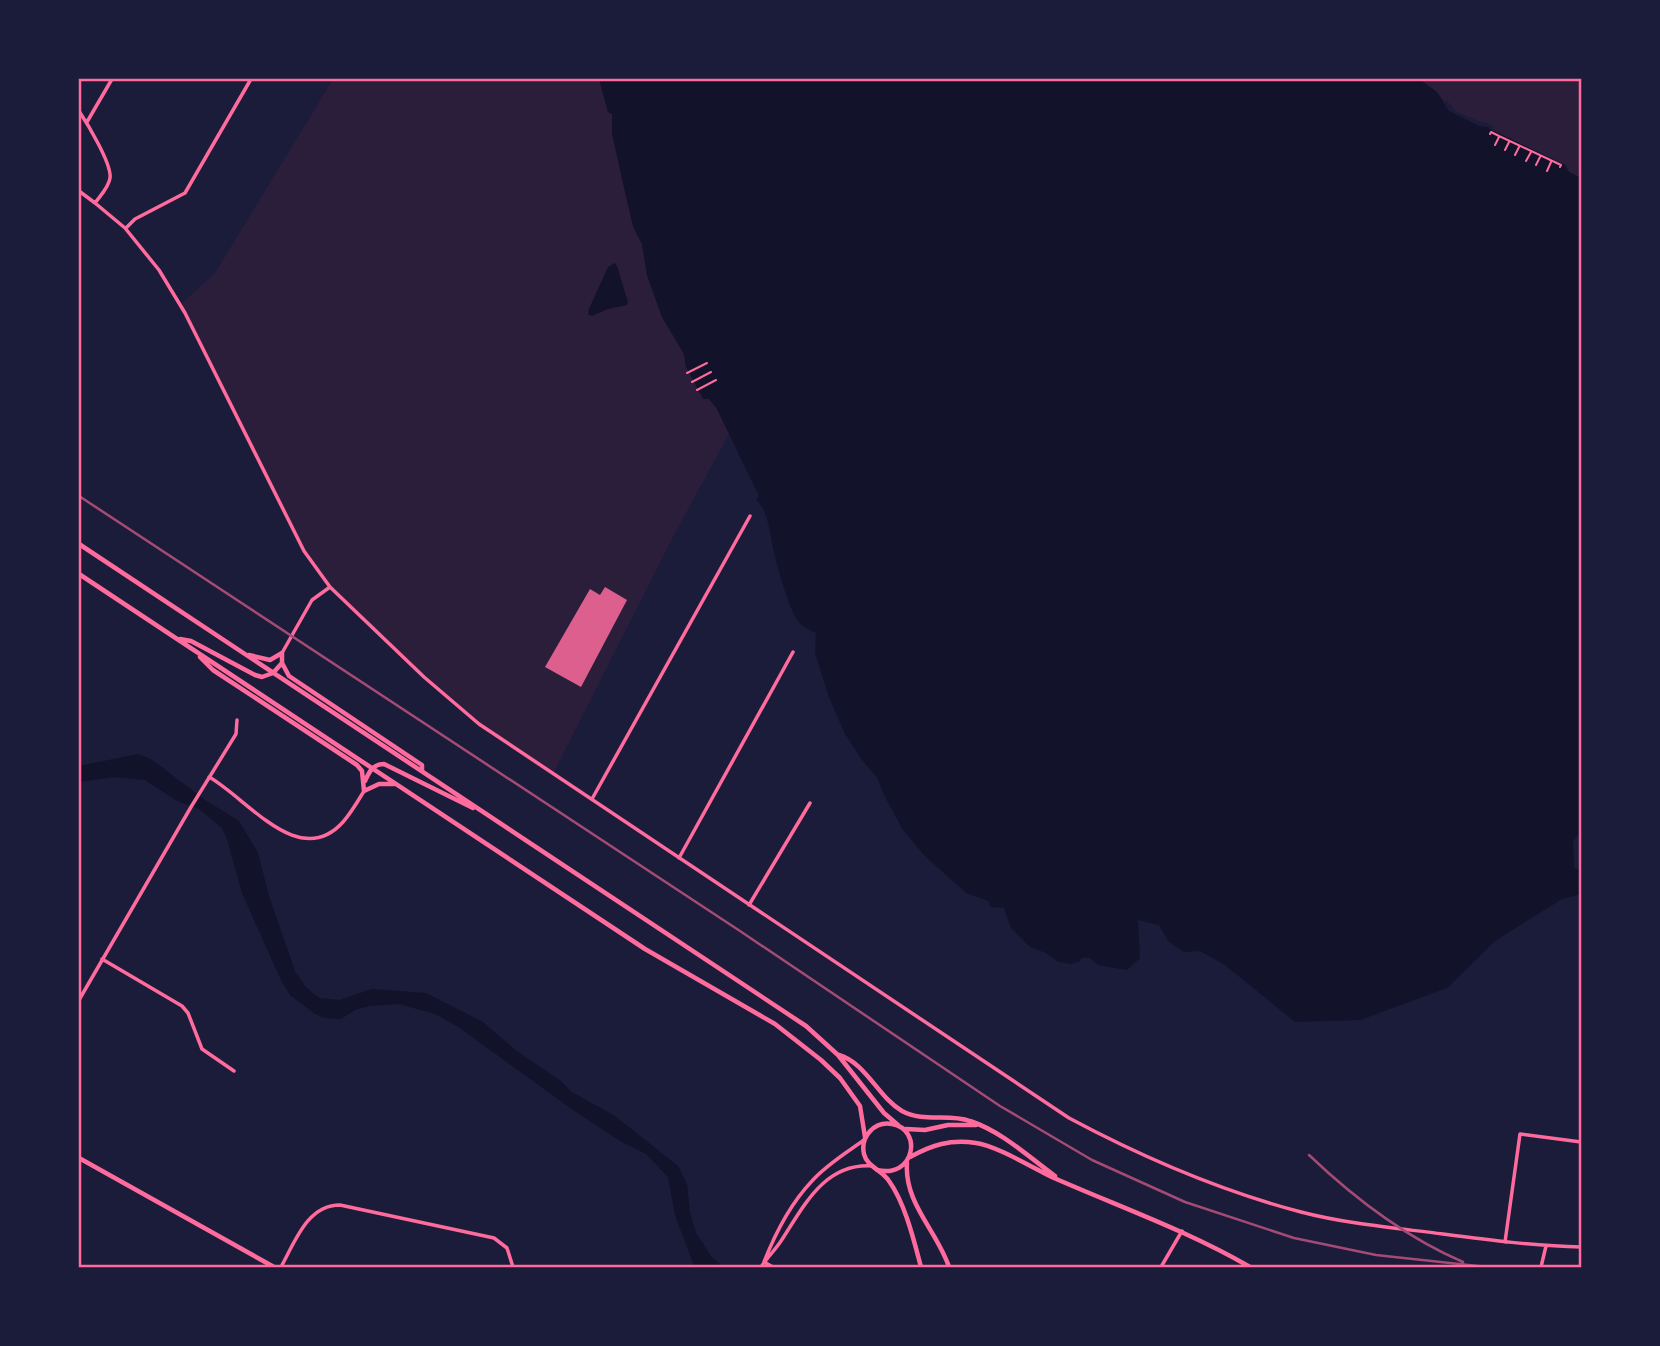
<svg xmlns="http://www.w3.org/2000/svg" width="1660" height="1346" viewBox="0 0 1660 1346" font-family="Inter,sans-serif">
  <rect width="100%" height="100%" fill="#1b1b3a"/>
  <path fill="#2a1e3b" d="M333 79H599L608 112 612 114V133L633 226 642 244 647 275 662 317 684 354 686 367 717 409 729 434 673 537 553 774 479 724 424 677 330 587 304 551 180 305 215 273Z
    M1419 79H1581V178L1569 172 1565 165 1449 110 1437 92Z"/>
  <path fill="#12122b" d="M599 79H1419L1437 92 1449 110 1488 126 1490 129 1565 165 1569 172 1581 178V832L1573 841 1574 868 1581 870V894L1562 899 1495 941 1447 988 1360 1020 1295 1022 1225 965 1200 951 1184 952 1168 941 1159 925 1138 920 1140 958 1127 970 1098 965 1090 958H1081L1080 961 1071 964 1058 962 1046 953 1030 947 1011 928 1004 908 991 907 988 901 966 893 924 855 903 830 884 795 878 779 862 760 845 734 829 697 815 653 816 633C809 630 803 627 798 621 790 611 777 566 774 552 770 536 769 511 756 500L759 496 717 409 709 399H703L686 367 684 354 662 317 647 275 642 244 633 226 622 179 612 133V114L608 112Z
    M615 263 617 266 628 302 627 305 608 309 592 316 588 314 589 309 608 267Z
    M138 754 151 759 205 800 239 821 258 853 269 896 295 971 305 986 315 995 320 998 339 1000 372 989 426 993 483 1022 518 1052 561 1081 572 1092 615 1116 678 1166 687 1184 690 1213 696 1233 711 1256 723 1267 694 1266 675 1215 668 1177 646 1154 620 1141 573 1110 457 1026 435 1014 399 1004 369 1006 355 1010 341 1019 324 1018 315 1014 290 995 281 980 242 893 227 839 222 828 199 809 177 801 145 780 115 777 79 782V766Z"/>
  <path fill="#1b1b3a" d="M1447 101 1457 112 1478 121 1490 124 1494 128 1492 131 1488 127 1479 126 1449 111 1443 102Z"/>
  <path fill="#dd5f8e" d="M605 587 627 600 581 687 545 667 590 589 600 595Z"/>
  <g fill="none" stroke-linecap="round" stroke-linejoin="round">
    <path stroke="#ff6b9d" stroke-width="2" d="M1490 134 1491 132 1499 136 1561 165 1560 167
      M1495 145 1499 137
      M1505 150 1509 142
      M1515 155 1519 147
      M1526 161 1531 152
      M1536 165 1540 157
      M1547 171 1551 162
      M687 373 707 363
      M692 382 711 372
      M697 390 716 380"/>
    <path stroke="#ff6b9d" stroke-width="3.5" d="M79 111C87 123 112 164 110 178 109 187 100 196 95 203L125 228 159 270 185 313 304 551 330 587 424 677 479 724 1069 1118C1142 1157 1221 1191 1301 1212 1347 1224 1396 1228 1443 1234 1489 1240 1535 1246 1581 1247
      M87 122 112 79
      M79 191 95 203
      M126 228 135 219 185 193 251 79
      M282 653 312 600 330 587
      M209 777C247 798 299 871 343 822 351 813 358 801 364 791
      M592 799 750 516
      M679 858 793 652
      M749 905 810 803
      M102 959 182 1006 188 1013 202 1049 234 1071
      M79 1000 191 807 236 734 237 720
      M1505 1242 1520 1134 1581 1142
      M764 1262C775 1234 791 1203 812 1181 826 1165 846 1153 864 1140
      M764 1262 773 1267
      M281 1267C295 1242 307 1205 340 1205L494 1238 507 1248 513 1267
      M761 1267C767 1258 775 1250 781 1241 804 1206 824 1163 872 1166
      M1161 1267 1182 1231
      M1541 1267 1546 1246"/>
    <path stroke="#ff6b9d" stroke-width="4.5" d="M79 1158 274 1267"/>
    <path stroke="#ff6b9d" stroke-width="4.5" d="M79 544 806 1026 838 1055 884 1113 898 1125
      M79 574 645 949 775 1024 821 1060 840 1078 860 1106 865 1137
      M180 639 191 641 255 675 262 677 273 673 282 663
      M249 655 270 660 282 653V663L289 676 422 765V771
      M200 657 213 670 357 765 362 771 364 791 379 784H394
      M365 781C369 772 373 764 384 764L473 808
      M839 1055C866 1063 878 1097 902 1111 924 1123 948 1113 970 1121 1001 1131 1029 1157 1055 1176
      M906 1129 925 1130 948 1125H976
      M910 1157C932 1145 950 1139 976 1143 995 1145 1035 1169 1054 1178 1120 1207 1188 1231 1250 1267
      M907 1163C904 1203 937 1231 949 1267
      M877 1170C915 1179 923 1129 892 1124 875 1121 860 1136 864 1154 867 1167 882 1170 889 1181 905 1203 914 1241 921 1267"/>
    <path stroke="#a44b75" stroke-width="2.5" d="M79 496 740 931 1000 1106 1092 1160 1185 1202 1294 1238 1376 1255 1487 1267
      M1309 1155C1354 1198 1405 1237 1463 1262
      M1568 1267 1581 1266"/>
  </g>
  <rect width="1660" height="1346" fill="none" stroke="#1b1b3a" stroke-width="161"/>
  <rect x="80" y="80" width="1500" height="1186" fill="none" stroke="#ff6b9d" stroke-width="2.5"/>
</svg>
